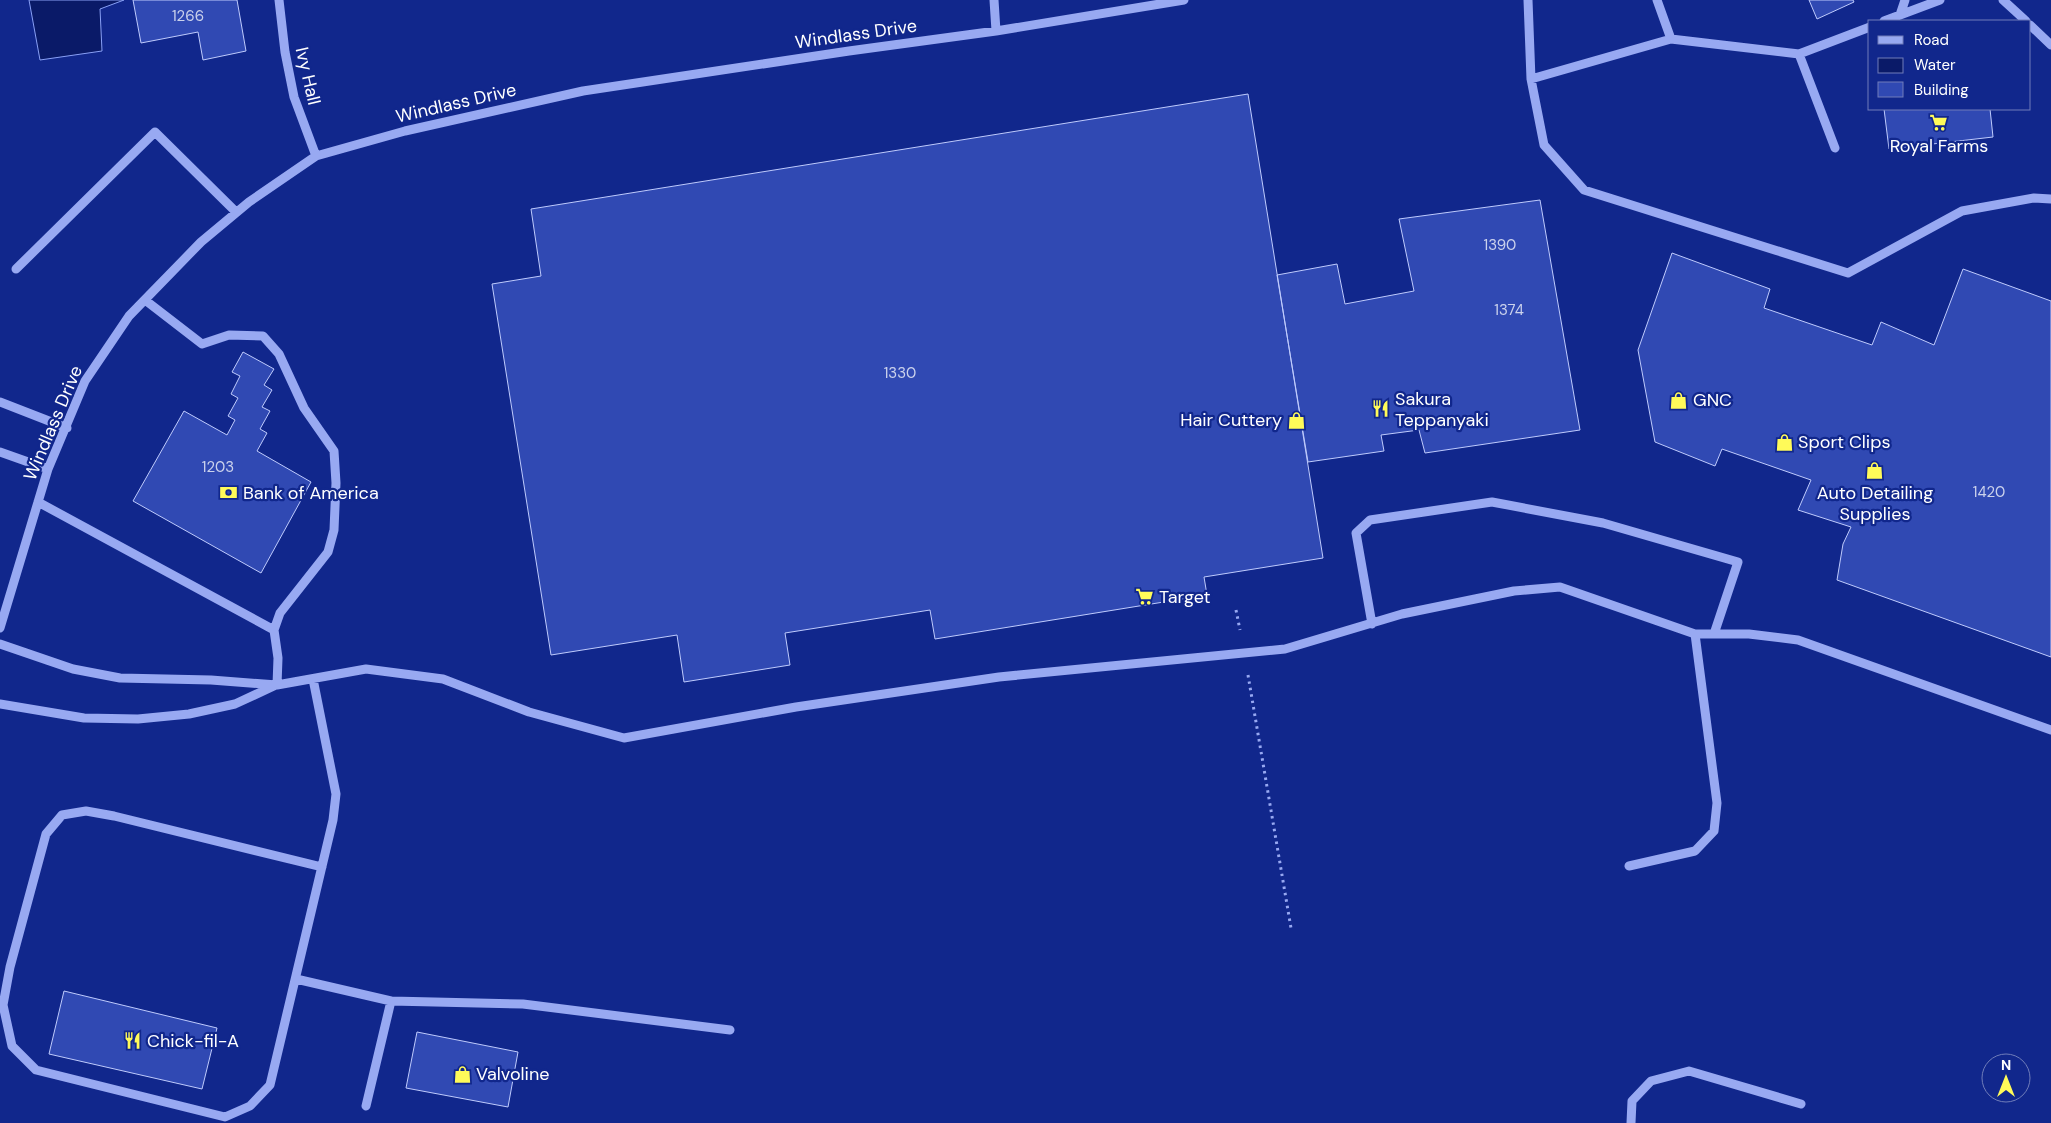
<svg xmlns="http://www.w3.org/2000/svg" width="2051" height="1123" viewBox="0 0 2051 1123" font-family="'DM Sans',sans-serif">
  <rect width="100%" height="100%" fill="#11278c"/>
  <path fill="#0a1a68" stroke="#89a0f6" d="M29 0H124L100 9 102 51 40 60Z"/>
  <path fill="#3049b3" stroke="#bfcbfd" d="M133 0H237L246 51 203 60 198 32 141 43Z
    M1809 0H1853L1854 2 1817 19Z
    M1248 94 1323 558 1204 577 1207 595 935 639 930 610 785 633 790 665 684 682 677 635 551 655 492 284 541 276 531 209Z
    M1884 109H1990L1993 137 1889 149Z
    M1540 200 1580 430 1425 453 1419 430 1381 435 1384 451 1308 462 1277 275 1337 264 1345 304 1414 291 1399 219Z
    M1672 253 1770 289 1764 308 1872 345 1881 322 1934 345 1963 269 2051 301V657L1837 580 1843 544 1851 527 1798 510 1811 480 1722 449 1715 466 1655 442 1638 350Z
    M243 352 274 369 264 385 272 390 262 407 270 411 260 429 267 433 257 451 311 482 261 573 133 501 184 411 227 435 235 420 228 416 238 398 231 394 240 376 232 372Z
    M64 991 217 1028 202 1089 49 1054Z
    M417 1032 518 1052 508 1107 406 1088Z"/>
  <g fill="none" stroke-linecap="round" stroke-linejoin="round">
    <path stroke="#98a9f2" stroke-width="3" stroke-dasharray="2.5 4" stroke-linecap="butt" d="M1236 610 1240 630
      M1248 675 1291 928"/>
    <path stroke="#98a9f2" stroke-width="9" d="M279 0 285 52 294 97 316 156
      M994 0 996 31
      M1528 0 1531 79 1544 145 1584 190 1848 273 1962 211 2034 198 2051 199
      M1657 0 1671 39 1799 54 1870 27
      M2003 0 2026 21
      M1900 15 1905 0
      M1884 21 1940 0
      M2030 25 2051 45
      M1799 54 1835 148
      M1531 79 1671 39
      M16 269 155 132 236 212
      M145 300 202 344 229 335 263 336 279 354 304 408 334 451 336 483 334 530 328 552 280 613 274 630 278 658 277 685
      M0 402 67 428
      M0 452 48 469
      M38 502 274 630
      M1372 624 1356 533 1370 520 1492 502 1603 523 1738 562 1714 634
      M0 628 48 469 85 381 129 316 201 242 249 202 316 156 405 131 583 91 849 51 996 31 1184 0
      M0 644 73 669 120 678 211 680 277 685 366 669 443 679 529 712 624 738 796 707 999 677 1285 649 1402 614 1514 591 1560 587 1695 634H1749L1798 640 2051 730
      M313 679 336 794 333 820 270 1085 250 1106 225 1117 36 1070 12 1046 3 1005 10 967 46 834 62 815 86 811 114 816 322 867
      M0 704 84 718 138 719 189 714 235 704 276 685
      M1629 866 1695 851 1714 831 1717 803 1695 634
      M296 979 391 1001 523 1004 730 1030
      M366 1106 391 1001
      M1631 1123 1632 1101 1651 1081 1689 1071 1801 1104"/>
  </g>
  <defs>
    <symbol id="supermarket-bare" viewBox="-9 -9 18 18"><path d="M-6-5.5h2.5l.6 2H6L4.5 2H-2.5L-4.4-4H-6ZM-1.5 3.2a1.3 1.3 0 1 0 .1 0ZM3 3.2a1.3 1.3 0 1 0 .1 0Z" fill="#fffa59" stroke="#11278c" stroke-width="2.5" paint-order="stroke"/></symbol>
    <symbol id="shop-bare" viewBox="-9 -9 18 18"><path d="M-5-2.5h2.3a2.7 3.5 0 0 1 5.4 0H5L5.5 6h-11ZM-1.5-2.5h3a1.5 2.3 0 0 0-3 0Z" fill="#fffa59" stroke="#11278c" stroke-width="2.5" paint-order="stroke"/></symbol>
    <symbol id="restaurant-bare" viewBox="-9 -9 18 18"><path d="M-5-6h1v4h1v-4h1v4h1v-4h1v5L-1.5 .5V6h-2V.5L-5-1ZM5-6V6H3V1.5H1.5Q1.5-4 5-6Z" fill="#fffa59" stroke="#11278c" stroke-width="2.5" paint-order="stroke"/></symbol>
    <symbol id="bank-bare" viewBox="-9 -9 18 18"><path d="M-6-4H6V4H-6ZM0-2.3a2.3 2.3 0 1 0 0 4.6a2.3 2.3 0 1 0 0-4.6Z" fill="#fffa59" stroke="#11278c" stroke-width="2.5" paint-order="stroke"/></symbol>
  </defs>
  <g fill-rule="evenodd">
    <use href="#supermarket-bare" x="1926" y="110" width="25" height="25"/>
    <use href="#shop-bare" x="1666" y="388" width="25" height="25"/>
    <use href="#restaurant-bare" x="1368" y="396" width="25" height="25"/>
    <use href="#shop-bare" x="1284" y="408" width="25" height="25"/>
    <use href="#shop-bare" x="1772" y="430" width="25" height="25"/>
    <use href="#shop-bare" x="1862" y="458" width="25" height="25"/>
    <use href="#bank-bare" x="216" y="480" width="25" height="25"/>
    <use href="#supermarket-bare" x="1132" y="584" width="25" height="25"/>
    <use href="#restaurant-bare" x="120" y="1028" width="25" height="25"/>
    <use href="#shop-bare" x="450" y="1062" width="25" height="25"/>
  </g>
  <g text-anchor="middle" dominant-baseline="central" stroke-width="4.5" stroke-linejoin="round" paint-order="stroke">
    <g font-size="15" fill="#cbd2ec">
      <text x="188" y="16">1266</text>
      <text x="1500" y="245">1390</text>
      <text x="1509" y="310">1374</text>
      <text x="900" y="373">1330</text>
      <text x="218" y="467">1203</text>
      <text x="1989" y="492">1420</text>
    </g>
    <g font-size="18" fill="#fff" stroke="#11278c">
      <text transform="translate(856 34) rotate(-8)">Windlass Drive</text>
      <text transform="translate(308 76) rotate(77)">Ivy Hall</text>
      <text transform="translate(456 103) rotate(-13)">Windlass Drive</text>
      <text transform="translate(53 423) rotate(-67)">Windlass Drive</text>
    </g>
    <g font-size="18" fill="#fff" stroke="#11278c" text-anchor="start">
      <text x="1939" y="146" text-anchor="middle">Royal Farms</text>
      <text x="1395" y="399">Sakura<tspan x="1395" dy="21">Teppanyaki</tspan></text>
      <text x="1693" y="400">GNC</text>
      <text x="1282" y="420" text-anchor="end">Hair Cuttery</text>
      <text x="1798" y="442">Sport Clips</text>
      <text x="243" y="493">Bank of America</text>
      <text x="1875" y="493" text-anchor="middle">Auto Detailing<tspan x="1875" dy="21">Supplies</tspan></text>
      <text x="1159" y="597">Target</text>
      <text x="147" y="1041">Chick-fil-A</text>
      <text x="476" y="1074">Valvoline</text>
    </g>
  </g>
  <rect x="1868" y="20" width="162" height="90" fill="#11278c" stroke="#707dba"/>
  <rect x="1878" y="36" width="25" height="8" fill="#98a9f2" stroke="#707dba"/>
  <text x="1914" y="45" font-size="15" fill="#ffffff">Road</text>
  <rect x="1878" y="58" width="25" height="15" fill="#0a1a68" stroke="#707dba"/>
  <text x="1914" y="70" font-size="15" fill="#ffffff">Water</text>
  <rect x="1878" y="82" width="25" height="15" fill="#3049b3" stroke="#707dba"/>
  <text x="1914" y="95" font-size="15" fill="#ffffff">Building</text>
  <g transform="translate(2006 1078)"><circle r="24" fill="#11278c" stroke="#707dba"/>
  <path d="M0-4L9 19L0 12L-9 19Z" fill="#fffa59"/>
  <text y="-8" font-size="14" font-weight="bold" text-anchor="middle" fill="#ffffff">N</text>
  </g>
</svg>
